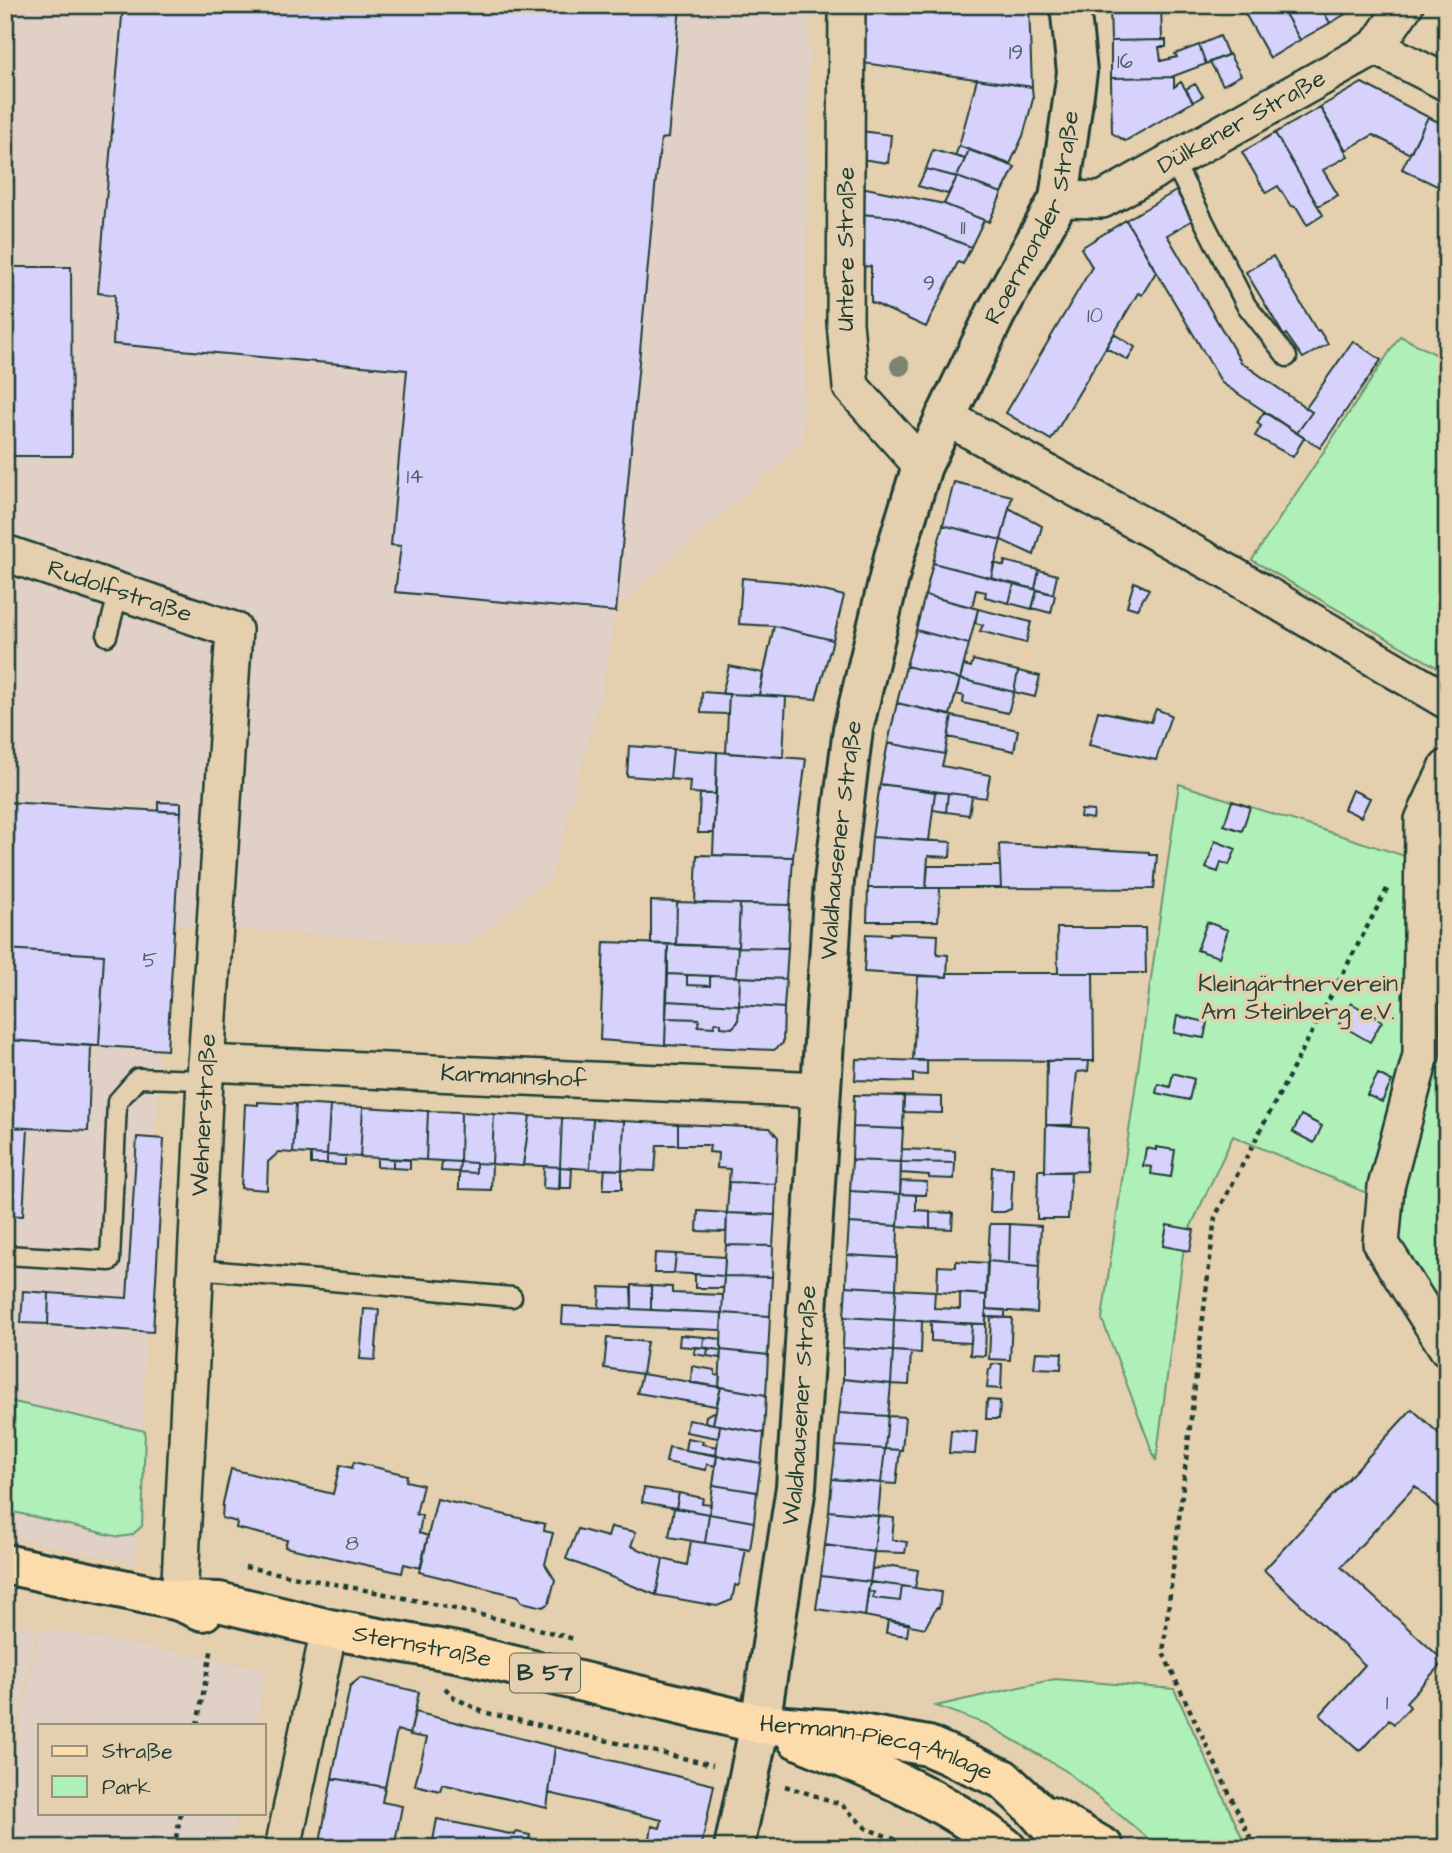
<svg xmlns="http://www.w3.org/2000/svg" width="1452" height="1853" viewBox="0 0 1452 1853" font-family="'Architects Daughter',sans-serif">
  <rect width="100%" height="100%" fill="#e4cfae"/>
  <filter id="ink" filterUnits="userSpaceOnUse"><feTurbulence type="fractalNoise" baseFrequency=".0143" numOctaves="2"/><feDisplacementMap in="SourceGraphic" scale="14" xChannelSelector="R" yChannelSelector="G"/><feConvolveMatrix kernelMatrix="1 2 1 2 8 2 1 2 1" color-interpolation-filters="sRGB"/></filter>
  <g filter="url(#ink)">
    <path fill="#e0d0c5" d="M5 5H810L804 441 617 607 602 691 551 878 466 946 165 924 136 1564 5 1536Z
      M5 1621 38 1629 7 1773H5Z
      M41 1628 267 1669 255 1725H40V1813H237L229 1848H5V1775H9Z"/>
    <path fill="#afefb8" stroke="#679676" stroke-width="2" d="M1400 336 1447 360V673L1252 560Z
      M1179 784 1439 867 1447 791V1366L1371 1253 1388 1202 1233 1136 1185 1239 1156 1461 1102 1319Z
      M5 1400 145 1431 142 1526 132 1535 119 1537 5 1510Z
      M1055 1679 1174 1689 1247 1848H1160L1066 1771 986 1724 936 1706Z"/>
    <path fill="#d6d2fb" stroke="#1f3d34" stroke-width="2" d="M123 5H775L774 13 680 6 668 138 661 139 655 188 616 612 395 592 401 546 391 545 407 370 113 344 115 295 98 293Z
      M864 5H1029L1032 87 863 63Z
      M1110 5H1161L1162 40 1111 41Z
      M1246 5H1280L1300 40 1270 58 1242 8Z
      M1280 5H1320L1330 23 1300 40Z
      M1320 5H1355L1356 8 1330 23Z
      M1220 36 1228 55 1206 64 1199 45Z
      M1166 40V47H1159L1161 61 1177 57 1175 54 1199 45 1206 64 1171 77 1111 78V41Z
      M1229 54 1241 75 1223 85 1210 62Z
      M1174 77V87L1181 82 1193 102 1125 141 1112 133 1111 78Z
      M977 79 1032 87 1033 99 1028 118 1023 136 1010 164 959 146Z
      M1362 83 1428 117 1410 154 1373 135 1346 150 1320 107Z
      M1195 84 1203 96 1193 102 1186 89Z
      M1320 107 1348 156 1323 170 1338 195 1318 206 1275 133Z
      M1428 117 1447 126V171L1439 187 1402 169Z
      M861 131 891 135 888 163 861 159Z
      M1275 133 1323 215 1307 225 1297 208 1290 205 1278 186 1266 193 1242 152Z
      M959 146 969 150 965 159 955 156Z
      M933 150 965 159 957 177 926 169Z
      M969 150 1015 167 1002 193 957 177Z
      M926 169 957 177 948 194 918 186Z
      M1447 171V191L1439 187Z
      M957 177 1002 193 989 222 944 204Z
      M861 187 944 204 984 220 971 247 895 217 861 214Z
      M1176 191 1193 220 1167 235 1241 362 1312 412 1297 433 1222 383 1126 220Z
      M861 214 895 217 971 247 963 264 958 262 926 327 871 302V266L861 267Z
      M1126 220 1156 272 1142 295 1138 293 1051 440 1006 413 1092 267 1081 248Z
      M1273 256 1317 331 1319 330 1328 344 1303 358 1286 334 1284 336 1246 272Z
      M5 267H71L72 456H5Z
      M1114 334 1135 347 1128 360 1106 348Z
      M1353 341 1381 360 1320 448 1297 433 1312 412 1306 408Z
      M1264 412 1304 438 1293 457 1255 436 1261 426 1257 423Z
      M954 482 1012 496 1001 540 943 525Z
      M1009 508 1042 526 1034 555 1001 540Z
      M943 525 1001 540 991 578 933 563Z
      M1005 561 1039 570 1035 589 991 578 994 563 1004 566Z
      M933 563 1014 584 1009 603 985 597 986 592 976 590 972 607 925 595Z
      M1039 570 1057 575 1053 594 1035 589Z
      M742 578 787 582 844 596 833 640 774 626 739 624Z
      M1134 582 1149 589 1137 609 1127 606Z
      M1014 584 1037 590 1032 609 1009 603Z
      M1037 590 1055 595 1051 613 1032 608Z
      M925 595 978 609 969 644 916 630Z
      M978 609 1031 622 1026 643 980 631 983 625 975 623Z
      M774 626 833 640 816 699 759 695Z
      M916 630 969 644 960 679 906 666Z
      M973 660 1018 671 1014 692 960 679 964 665 971 667Z
      M729 666 763 673 759 695 722 694Z
      M906 666 960 679 950 715 897 703Z
      M1018 671 1040 676 1035 697 1014 692Z
      M960 679 1014 692 1008 713 963 703 964 696 956 694Z
      M702 692 729 694 728 714 701 713Z
      M729 694 786 697 783 757 726 753Z
      M897 703 952 716 945 754 888 743Z
      M1156 709 1171 715 1156 760 1089 745 1098 711 1151 722Z
      M952 716 1018 730 1014 751 948 737Z
      M888 743 945 754 942 766 990 775 986 798 880 784Z
      M629 746 673 749 670 779 627 776Z
      M673 749 717 752 716 794 689 793 690 781 670 779Z
      M717 752 806 759 793 857 713 855Z
      M880 784 935 792 929 841 872 837Z
      M1352 790 1370 798 1361 817 1344 809Z
      M935 792 948 793 946 812 933 810Z
      M948 793 972 796 969 815 946 812Z
      M700 794H716L713 833H698Z
      M1232 801 1250 807 1242 831 1224 825Z
      M5 802 181 812 167 1050 99 1046 104 955 5 949Z
      M158 802 181 803V812L158 811Z
      M1081 810 1094 811 1093 819 1080 817Z
      M872 837 951 842 950 857 928 856 926 888H868Z
      M1215 841 1236 849 1229 865 1221 862 1218 872 1206 868Z
      M999 844 1149 852V855H1157L1154 889 1001 888Z
      M697 855 793 857 790 905 695 903Z
      M928 866H1000L1001 888H926Z
      M868 888H940L938 921H867Z
      M651 901 677 902 676 945 651 944Z
      M677 902 740 904 738 947 676 945Z
      M740 904 790 905 788 948 738 947Z
      M1207 922 1228 930 1219 957 1197 950Z
      M1057 928H1145L1146 973H1058Z
      M890 933 938 935 937 954 948 955 947 977 864 972 866 934 890 935Z
      M604 942 668 944 665 1045 600 1040Z
      M668 944 738 947 736 977 668 974Z
      M738 947 788 948 786 979 736 977Z
      M5 949 104 955 99 1046 5 1040Z
      M947 973H1093L1094 1061 913 1060 918 976 947 977Z
      M668 974 687 975V985L710 986V976L740 977 739 1005 667 1001Z
      M687 975 710 976V986L687 985Z
      M740 977 786 979 784 1008 739 1005Z
      M667 1001 739 1005 738 1022 732 1028 721 1027V1023L715 1022 714 1027 698 1026 699 1019 666 1018Z
      M1351 1003 1382 1021 1370 1042 1339 1024Z
      M739 1005 784 1008 783 1043 774 1050 665 1045 666 1018 699 1019 698 1026 714 1027 715 1022 721 1023V1027L732 1028 738 1022Z
      M1177 1016 1207 1022 1204 1038 1174 1033Z
      M5 1040H10L6 1127 28 1128 23 1216 5 1215Z
      M10 1040 91 1046 88 1131 6 1127Z
      M856 1059 927 1061V1075L913 1074V1082L855 1080Z
      M1047 1061H1089L1088 1071 1077 1072 1072 1125H1046Z
      M1173 1073 1194 1079 1189 1100 1156 1093 1158 1084 1170 1087Z
      M1378 1074 1392 1081 1382 1102 1367 1095Z
      M854 1095 904 1096 903 1129 853 1127Z
      M904 1096 942 1097V1113L903 1112Z
      M258 1102 296 1104 293 1153 279 1152 268 1162 267 1190 241 1188 245 1104 258 1105Z
      M296 1104 330 1106 327 1155 293 1153Z
      M330 1106 363 1107 360 1157 327 1155Z
      M363 1107 428 1111 426 1160 360 1157Z
      M428 1111 461 1112 460 1162 426 1160Z
      M461 1112 494 1114 492 1164 460 1162Z
      M494 1114 530 1116 523 1166 492 1164Z
      M1301 1115 1322 1126 1314 1143 1293 1132Z
      M530 1116 562 1118 560 1167 523 1165Z
      M562 1118 593 1119 590 1169 560 1167Z
      M593 1119 624 1121 622 1170 590 1169Z
      M624 1121 678 1124V1145H657L655 1171 622 1170Z
      M678 1124 770 1128 778 1137 776 1184 729 1182 730 1169 717 1168 718 1153 709 1152 710 1145H678Z
      M1046 1125 1088 1128 1086 1171 1045 1172Z
      M853 1127 903 1129 901 1162 852 1160Z
      M137 1137 164 1139 153 1332 48 1325 49 1293 127 1298Z
      M1156 1147 1175 1150 1171 1177 1151 1174 1152 1167 1143 1166 1146 1148 1156 1150Z
      M902 1149 955 1151V1163L901 1162Z
      M311 1154 327 1155V1164H311Z
      M327 1155 345 1156V1165L327 1164Z
      M377 1158 393 1159V1168L377 1167Z
      M393 1159 410 1160V1169L393 1168Z
      M852 1160 901 1162 900 1194 850 1191Z
      M442 1161 460 1162 459 1172 441 1171Z
      M460 1162 476 1163V1173L459 1172Z
      M901 1162 955 1163 954 1179 929 1178V1175L901 1173Z
      M476 1163 492 1164 491 1190 459 1189V1172L476 1173Z
      M544 1166 560 1167 559 1189 543 1188Z
      M560 1167 572 1168 571 1188H560Z
      M992 1167 1013 1168 1011 1209 1004 1212H990Z
      M605 1169 622 1170V1189H603Z
      M1038 1170H1045V1172H1071L1068 1219H1037Z
      M901 1181 927 1182 926 1195 900 1194Z
      M729 1182 776 1184 775 1215 727 1213Z
      M850 1191 900 1194 898 1226 849 1223Z
      M900 1194 916 1195V1210L930 1211V1228L898 1226Z
      M698 1211 727 1213 726 1232 697 1231Z
      M930 1212 953 1213 952 1229 930 1228Z
      M727 1213 775 1215 773 1246 726 1245Z
      M849 1223 898 1226 897 1258 847 1255Z
      M990 1224H1010L1009 1263 988 1261Z
      M1010 1224 1041 1226 1039 1266 1009 1263Z
      M1167 1225 1194 1230 1190 1251 1163 1246Z
      M726 1245 773 1246 772 1277 724 1276Z
      M655 1253 676 1254 674 1273H654Z
      M676 1254 725 1257 724 1276 674 1273Z
      M847 1255 897 1258 896 1289 846 1286Z
      M956 1261 987 1263 986 1295 937 1292 938 1266 956 1267Z
      M988 1261 1039 1266 1037 1313 986 1309Z
      M695 1274 724 1276 723 1288H695Z
      M724 1276 772 1277 770 1316 722 1313Z
      M632 1285 651 1286V1310L632 1309Z
      M651 1286 672 1287V1293L723 1295 722 1313 651 1310Z
      M846 1286 896 1289 894 1320 844 1317Z
      M600 1287 631 1288 632 1309 599 1308Z
      M896 1289 935 1291 934 1308 960 1309V1293L986 1295V1324L894 1320Z
      M23 1291 49 1293 48 1324 21 1323Z
      M563 1306 722 1313 721 1330 562 1324Z
      M364 1309 379 1310 375 1360 360 1359Z
      M986 1309 1005 1310V1318L985 1317Z
      M722 1313 770 1316 768 1355 721 1350Z
      M844 1317 894 1320 893 1351 843 1348Z
      M991 1317 1012 1318 1010 1360 989 1359Z
      M894 1320 922 1321 921 1353 893 1351Z
      M931 1321 972 1324 971 1343 931 1341Z
      M972 1324H986L985 1356 970 1355Z
      M680 1335 704 1337 703 1348 679 1346Z
      M704 1337 721 1339V1350L703 1348Z
      M607 1338 647 1342 642 1374 604 1368Z
      M695 1347 708 1348 707 1356 694 1354Z
      M708 1348 721 1350 720 1358 707 1356Z
      M843 1348 893 1351 891 1384 843 1379Z
      M721 1350 768 1355 766 1395 719 1387Z
      M893 1351 911 1352 909 1385 891 1384Z
      M1036 1352 1062 1353 1061 1369 1034 1368Z
      M992 1364H1002L1001 1389 987 1388 989 1369H991Z
      M692 1366 715 1370V1375L720 1376 719 1387 691 1383Z
      M642 1374 721 1387 716 1406 637 1393Z
      M843 1379 891 1384 888 1416 839 1413Z
      M721 1387 766 1395 764 1433 713 1424Z
      M987 1400 1000 1401 999 1419H986Z
      M1412 1409 1447 1441V1516L1415 1486 1341 1567 1444 1661 1406 1702 1410 1707 1394 1724 1389 1720 1360 1751 1320 1715 1365 1665 1264 1570Z
      M713 1412 715 1413 713 1424 705 1422 706 1416Z
      M839 1413 888 1416 885 1449 836 1446Z
      M888 1416 905 1417 902 1450 885 1449Z
      M688 1420 720 1425 718 1438 686 1432Z
      M720 1425 764 1433 761 1463 716 1455Z
      M951 1430 977 1432 975 1454 949 1453Z
      M687 1438 703 1441 702 1444 717 1447 716 1455 685 1450Z
      M836 1446 885 1449 881 1483 832 1479Z
      M669 1447 717 1456 715 1466 707 1464 706 1470 666 1462Z
      M885 1449 900 1450 896 1484 881 1483Z
      M717 1456 761 1463 757 1492 713 1485Z
      M354 1462 407 1475 406 1481 423 1485 416 1514 422 1516 419 1533 428 1536 421 1568 404 1564 402 1573 285 1547 287 1540 236 1528 237 1522 222 1518 223 1503 231 1469 333 1494 340 1465 352 1468Z
      M832 1479 881 1483 878 1516 829 1511Z
      M713 1485 757 1492 754 1522 709 1514Z
      M644 1488 679 1493 676 1508 642 1502Z
      M679 1493 703 1498 702 1503 711 1504 709 1514 676 1508Z
      M437 1499 545 1524 544 1531 553 1533 545 1564 555 1580 549 1603 543 1607 522 1602 518 1596 419 1572Z
      M674 1508 709 1514 705 1543 669 1537Z
      M829 1511 878 1516 874 1552 825 1545Z
      M709 1514 754 1522 750 1550 705 1543Z
      M878 1516 894 1518 892 1540 907 1542 905 1553 874 1552Z
      M611 1527 636 1532 631 1546 663 1559 656 1595 566 1559 578 1529 608 1537Z
      M691 1541 746 1549 739 1586 735 1585 732 1600 717 1606 656 1595 663 1559 687 1565Z
      M825 1545 874 1552 870 1582 821 1576Z
      M893 1566 918 1570 915 1588 870 1582 872 1569Z
      M821 1576 870 1582 865 1616 816 1609Z
      M870 1582 902 1586 900 1601 873 1598 874 1592 868 1591Z
      M902 1586 941 1592 939 1608H936L925 1628 865 1616 868 1591 874 1592 873 1598 900 1601Z
      M888 1620 909 1623 907 1636 886 1633Z
      M360 1678 419 1692 410 1734 397 1730 385 1787 332 1778 350 1686Z
      M415 1712 555 1747 547 1808 442 1784 440 1791 415 1785 427 1738 410 1735Z
      M555 1747 714 1785 701 1848H662L649 1845 652 1826 660 1828 662 1820 549 1793Z
      M332 1778 385 1787 382 1802 402 1806 394 1848H319Z
      M437 1819 515 1835 516 1832 530 1835 527 1848 432 1846Z"/>
    <g fill="none" stroke-linecap="round" stroke-linejoin="round">
      <defs>
        <path id="service" d="M1173 160 1246 305 1287 357
          M107 636 119 591
          M5 1255 110 1261 117 1102 138 1078 205 1080
          M196 1269 512 1297"/>
        <g id="minor">
          <path d="M847 5 845 323 851 387 922 466"/>
          <path d="M1376 47 1447 83"/>
          <path id="s1" d="M1059 199 1102 200 1376 47 1405 5"/>
          <path d="M944 416 1226 571 1447 701"/>
          <path id="s2" d="M5 553 234 630 205 1080 179 1601"/>
          <path d="M1447 768 1423 820 1421 1055 1386 1187 1381 1244 1447 1348"/>
          <path id="s3" d="M206 1063 821 1090"/>
          <path d="M283 1848 329 1629"/>
        </g>
        <g id="tertiary">
          <path id="s4" d="M734 1848 760 1724 796 1487 834 881 853 729 894 557 922 466 996 313 1059 199 1077 72 1070 5"/>
        </g>
        <g id="primary">
          <path d="M5 1564 179 1601 203 1611"/>
          <path id="s5" d="M179 1601 219 1602 329 1629 461 1653 760 1724 838 1730 928 1746 1003 1779 1034 1808 1069 1848"/>
          <path d="M797 1739C868 1768 946 1799 1006 1848"/>
          <path d="M1051 1817 1104 1848"/>
        </g>
      </defs>
      <use href="#service" stroke="#1f3d34" stroke-width="23"/>
      <use href="#minor" stroke="#1f3d34" stroke-width="40"/>
      <use href="#tertiary" stroke="#1f3d34" stroke-width="44"/>
      <use href="#primary" stroke="#1f3d34" stroke-width="44"/>
      <path stroke="#1f3d34" stroke-width="4.5" stroke-dasharray="5 5" stroke-linecap="butt" d="M245 1567C355 1588 466 1608 574 1639
        M445 1688 455 1698 483 1712 713 1765
        M197 1725 212 1647
        M785 1786 841 1804 867 1829 919 1848
        M62 1848 64 1841
        M174 1848 181 1813
        M1255 1848 1163 1653 1215 1217 1387 889"/>
      <use href="#service" stroke="#e4cfae" stroke-width="18"/>
      <use href="#minor" stroke="#e4cfae" stroke-width="35"/>
      <use href="#tertiary" stroke="#e4cfae" stroke-width="38"/>
      <use href="#primary" stroke="#fddcac" stroke-width="38"/>
    </g>
    <circle fill="#7c846f" cx="900" cy="366" r="10"/>
  </g>
  <g text-anchor="middle" dominant-baseline="central" stroke-width="7" stroke-linejoin="round" paint-order="stroke">
    <g font-size="21" fill="#4d6266">
      <text x="1016" y="52">19</text>
      <text x="1125" y="61">16</text>
      <text x="963" y="227">11</text>
      <text x="929" y="283">9</text>
      <text x="1095" y="315">10</text>
      <text x="415" y="476">14</text>
      <text x="150" y="960">5</text>
      <text x="352" y="1543">8</text>
      <text x="1387" y="1702">1</text>
    </g>
    <rect fill="#e4cfae" stroke="#5a6959" stroke-width="2" x="510" y="1653.5" width="70" height="39" rx="5"/>
    <g font-size="23" font-weight="bold" fill="#1f3d34">
      <text x="545" y="1673">B 57</text>
    </g>
    <g font-size="24" fill="#1f3d34" stroke="#e4cfae">
      <text stroke="none"><textPath href="#s1" startOffset="203">Dülkener Straße</textPath></text>
      <text stroke="none"><textPath href="#s4" startOffset="1673">Roermonder Straße</textPath></text>
      <text transform="translate(846 249) rotate(-90)">Untere Straße</text>
      <text stroke="none"><textPath href="#s2" startOffset="121">Rudolfstraße</textPath></text>
      <text stroke="none"><textPath href="#s4" startOffset="1015">Waldhausener Straße</textPath></text>
      <text stroke="none"><textPath href="#s3" startOffset="308">Karmannshof</textPath></text>
      <text transform="translate(204 1115) rotate(-87)">Wehnerstraße</text>
      <text stroke="none"><textPath href="#s4" startOffset="448">Waldhausener Straße</textPath></text>
      <text stroke="none"><textPath href="#s5" startOffset="248">Sternstraße</textPath></text>
      <text stroke="none"><textPath href="#s5" startOffset="714">Hermann-Piecq-Anlage</textPath></text>
    </g>
    <g font-size="24" fill="#26463b" stroke="#e4cfae">
      <text x="1298" y="984">Kleingärtnerverein<tspan x="1298" dy="28">Am Steinberg e.V.</tspan></text>
    </g>
  </g>
  <rect width="1452" height="1853" fill="none" stroke="#e4cfae" stroke-width="28"/>
  <rect x="14" y="14" width="1424" height="1825" fill="none" stroke="#1f3d34" stroke-width="2.5" filter="url(#ink)"/>
  <rect x="38" y="1724" width="228" height="91" fill="#e4cfae" stroke="#95957d" stroke-width="2"/>
  <rect x="52" y="1746" width="35" height="10" fill="#fddcac" stroke="#95957d" stroke-width="2"/>
  <text x="102" y="1758" font-size="21" fill="#1f3d34">Straße</text>
  <rect x="52" y="1776" width="35" height="21" fill="#afefb8" stroke="#95957d" stroke-width="2"/>
  <text x="102" y="1794" font-size="21" fill="#1f3d34">Park</text>
</svg>
